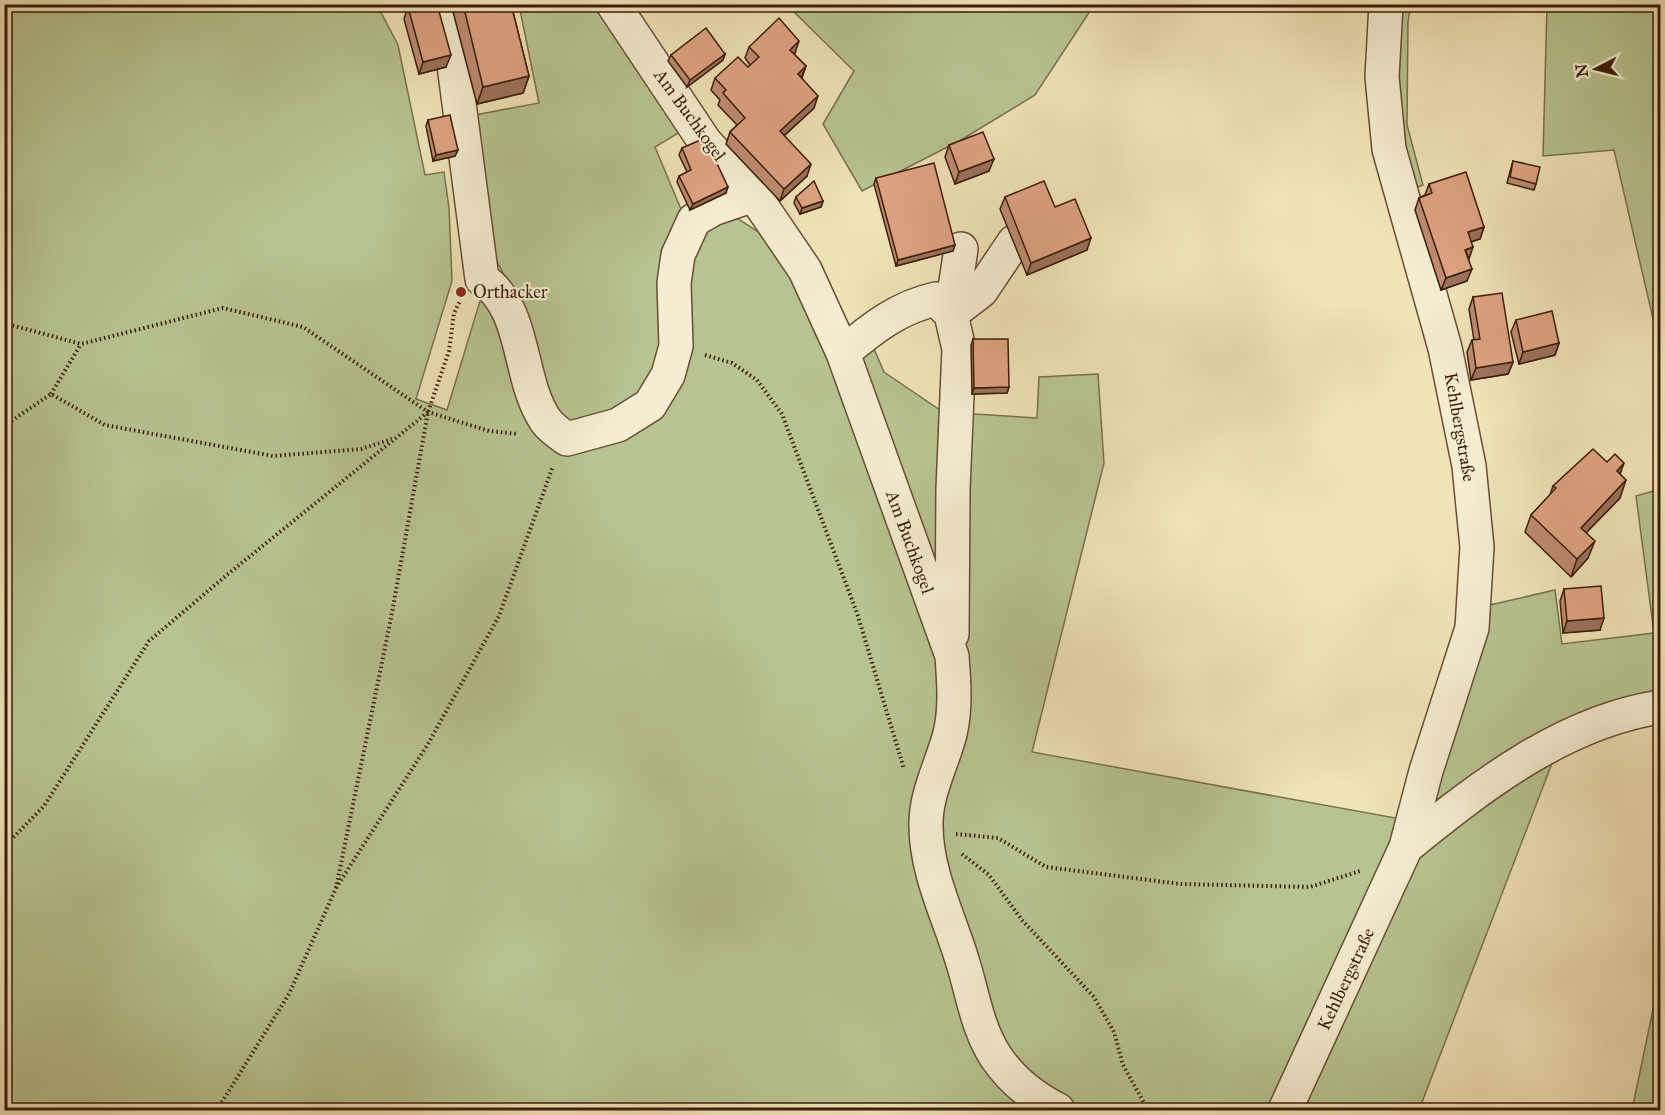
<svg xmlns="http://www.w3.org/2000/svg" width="1665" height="1115" viewBox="0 0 1665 1115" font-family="'IM FELL Great Primer',serif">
  <rect width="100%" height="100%" fill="#f0e3b8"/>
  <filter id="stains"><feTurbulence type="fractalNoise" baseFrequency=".00333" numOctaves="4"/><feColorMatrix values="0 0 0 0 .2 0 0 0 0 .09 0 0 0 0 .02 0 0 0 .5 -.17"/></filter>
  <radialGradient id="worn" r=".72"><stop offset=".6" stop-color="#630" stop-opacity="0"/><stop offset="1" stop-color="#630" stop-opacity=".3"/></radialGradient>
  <path fill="#b7c491" stroke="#79704c" stroke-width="1.5" d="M5 5H377L398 45 425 175 444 172 449 208 452 281 416 399 447 410 480 301 498 310 515 295 490 249 469 116 539 103 519 5H600L680 132 655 147 683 214 705 226 737 218 769 239 842 331 862 321 884 372 943 412 1037 418 1039 377 1098 374 1104 463 1032 752 1406 820 1481 607 1555 590 1562 644 1654 633 1636 496 1660 489V698L1554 758 1419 1110H5Z
    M787 5H1094L1035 95 961 140 862 191 823 124 854 71Z
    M1392 5H1411L1408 21 1407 125 1423 185 1407 191Z
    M1547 5H1660V349L1614 150 1543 156Z
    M1660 976V1110H1632Z"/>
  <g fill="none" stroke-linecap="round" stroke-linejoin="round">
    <defs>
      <path id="minor" d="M433 4 439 12 454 65 482 279C527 309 517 379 546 421 551 428 560 434 567 439L618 425 650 405 668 375 676 346 674 283 678 255 694 220 713 209 754 195
        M613 4 705 142 754 195 805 270 843 353 952 656C954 683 956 708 950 734 942 764 925 795 926 826 926 873 950 919 963 963 973 995 977 1028 996 1057 1012 1081 1033 1097 1058 1110
        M961 249 951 314 981 291 1014 242
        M843 353C871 329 899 307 936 299L951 314 959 349 953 489 952 634
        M1406 847C1481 786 1563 722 1660 707
        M1285 1110 1406 847 1426 771 1472 628 1477 547 1469 466 1445 348 1389 149 1382 77 1386 4"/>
    </defs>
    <use href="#minor" stroke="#684e32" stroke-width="36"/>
    <path stroke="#3b1d06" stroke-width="4" stroke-dasharray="1.5 3" stroke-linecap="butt" d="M4 323 81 344 223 308 303 327 428 412 489 431 518 434
      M705 355 732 363 757 380 782 414 857 613 904 769
      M51 394 81 344
      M4 426 51 394 105 425 273 456 361 449 392 439
      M956 834 998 838 1046 867 1181 884 1310 887 1360 871
      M4 847 44 806 149 641 228 574 428 412
      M962 854 989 875 1022 920 1094 997 1114 1032 1123 1065 1148 1110
      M336 888 428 744 499 616 553 466
      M217 1110 289 994 336 888 391 618 428 412 449 351 454 313 460 301"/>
    <use href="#minor" stroke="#f5edd1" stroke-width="33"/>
  </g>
  <path fill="#bf8c71" stroke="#3b1d06" stroke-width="1.5" d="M398 4H416L446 67 419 74 404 19 406 13 398 6Z
    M451 4H511L529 76 523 93 477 104Z
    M749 47 795 53 794 54 806 66 802 78 814 108 784 136 807 176 780 201 726 144 730 132 737 125 718 105 720 100 711 90 715 78 748 67 750 65 745 58Z
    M725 54 723 60 687 87 668 61 671 55Z
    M428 120 458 150 455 156 433 161 426 126Z
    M949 145 989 171 955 184 945 157Z
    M682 148 726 193 690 210 677 182 679 176 687 172 679 155Z
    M1513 161 1536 184 1534 190 1507 183Z
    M876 178 955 245 953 251 896 266 874 184Z
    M1429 184 1484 227 1480 239 1471 242 1468 259 1467 281 1441 290 1415 210 1419 198 1425 195Z
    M796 197 823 201 821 207 800 214 794 203Z
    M1005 197 1055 207 1087 250 1027 275 1000 209Z
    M1473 297 1513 362 1508 374 1471 380 1467 352 1472 340H1474L1469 309Z
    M1516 320 1559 343 1555 355 1519 364 1511 332Z
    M973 339 1009 387 1007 393 972 394 971 345Z
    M1620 474V498L1586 533 1588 558 1571 577 1525 532 1531 515 1550 495 1553 486Z
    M1564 589 1600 630 1563 633 1560 601Z"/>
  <path fill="#9b725c" stroke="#3b1d06" stroke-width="1.5" d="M799 41 795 53 786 62 790 50Z
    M725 54 723 60 687 87 690 80Z
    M451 55 446 67 419 74 423 62Z
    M806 66 801 78 798 74Z
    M529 76 523 93 477 104 483 87Z
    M818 96 814 108 776 143 780 131Z
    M458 150 455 156 433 161 436 155Z
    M994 159 989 171 955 184 959 172Z
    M811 164 807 176 780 201 784 189Z
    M728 187 726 193 690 210 693 204Z
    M823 201 821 207 800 214 802 208Z
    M1484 227 1480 239 1464 244 1468 232Z
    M1091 238 1087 250 1027 275 1031 263Z
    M955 245 953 251 896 266 898 260Z
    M1473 247 1469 259 1465 250Z
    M1472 269 1467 281 1441 290 1446 278Z
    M1559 343 1555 355 1519 364 1523 352Z
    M1513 362 1508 374 1471 380 1476 368Z
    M1009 387 1007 393 972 394 974 388Z
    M1624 463 1618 480 1617 471Z
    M1626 480 1620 498 1574 545 1581 528Z
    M1595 541 1588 558 1571 577 1577 559Z
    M1604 618 1600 630 1563 633 1567 621Z"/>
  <path fill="#dea383" stroke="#3b1d06" stroke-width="1.5" d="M405 4H413L408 8Z
    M417 4H437L451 55 423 62 408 7Z
    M463 4H511L529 76 483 87Z
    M779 18 799 41 790 50 806 66 798 74 818 96 780 131 811 164 784 189 730 132 745 118 723 93 726 90 715 78 738 57 748 67 759 57 749 47Z
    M706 28 725 54 690 80 671 55Z
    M450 115 458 150 436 155 428 120Z
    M983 132 994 159 959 172 949 145Z
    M705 138 728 187 693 204 679 176 691 170 682 148Z
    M1513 161 1540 167 1536 184 1510 177Z
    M934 163 955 245 898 260 876 178Z
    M1466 172 1484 227 1468 232 1473 247 1465 250 1472 269 1446 278 1419 198 1432 193 1429 184Z
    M814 181 823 201 802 208 796 197Z
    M1044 181 1055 207 1075 199 1091 238 1031 263 1005 197Z
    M1502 293 1513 362 1476 368 1472 340 1480 339 1473 297Z
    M1552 311 1559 343 1523 352 1516 320Z
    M973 339H1008L1009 387 974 388Z
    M1593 449 1607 462 1615 454 1624 463 1617 471 1626 480 1581 528 1595 541 1577 559 1531 515 1556 488 1553 486Z
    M1601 586 1604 618 1567 621 1564 589Z"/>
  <circle fill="#8f2418" stroke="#f5edd1" stroke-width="2" cx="461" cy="292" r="6"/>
  <g text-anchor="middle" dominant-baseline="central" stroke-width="4.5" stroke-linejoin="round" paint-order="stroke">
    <g font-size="18" fill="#3b1d06" stroke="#f5edd1">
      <text transform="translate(690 115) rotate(54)">Am Buchkogel</text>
      <text transform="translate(1460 427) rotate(80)">Kehlbergstraße</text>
      <text transform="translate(910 542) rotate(70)">Am Buchkogel</text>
      <text transform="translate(1346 979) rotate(-65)">Kehlbergstraße</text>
    </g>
    <g font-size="18" fill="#3b1d06" stroke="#f5edd1" text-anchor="start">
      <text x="473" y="292">Orthacker</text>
    </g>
  </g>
  <rect width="1665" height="1115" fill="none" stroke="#f0e3b8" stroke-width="24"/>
  <rect x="6" y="6" width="1653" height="1103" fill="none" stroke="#3b1d06" stroke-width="3"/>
  <rect x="12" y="12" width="1641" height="1091" fill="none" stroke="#3b1d06" stroke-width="1.5"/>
  <g transform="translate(1596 69) rotate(263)" stroke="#f5edd1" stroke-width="4.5" paint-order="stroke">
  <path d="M0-4.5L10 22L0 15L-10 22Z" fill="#3b1d06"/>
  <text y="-9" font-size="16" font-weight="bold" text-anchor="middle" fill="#3b1d06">N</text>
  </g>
  <rect width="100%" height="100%" filter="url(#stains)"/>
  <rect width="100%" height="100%" fill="url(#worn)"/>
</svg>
